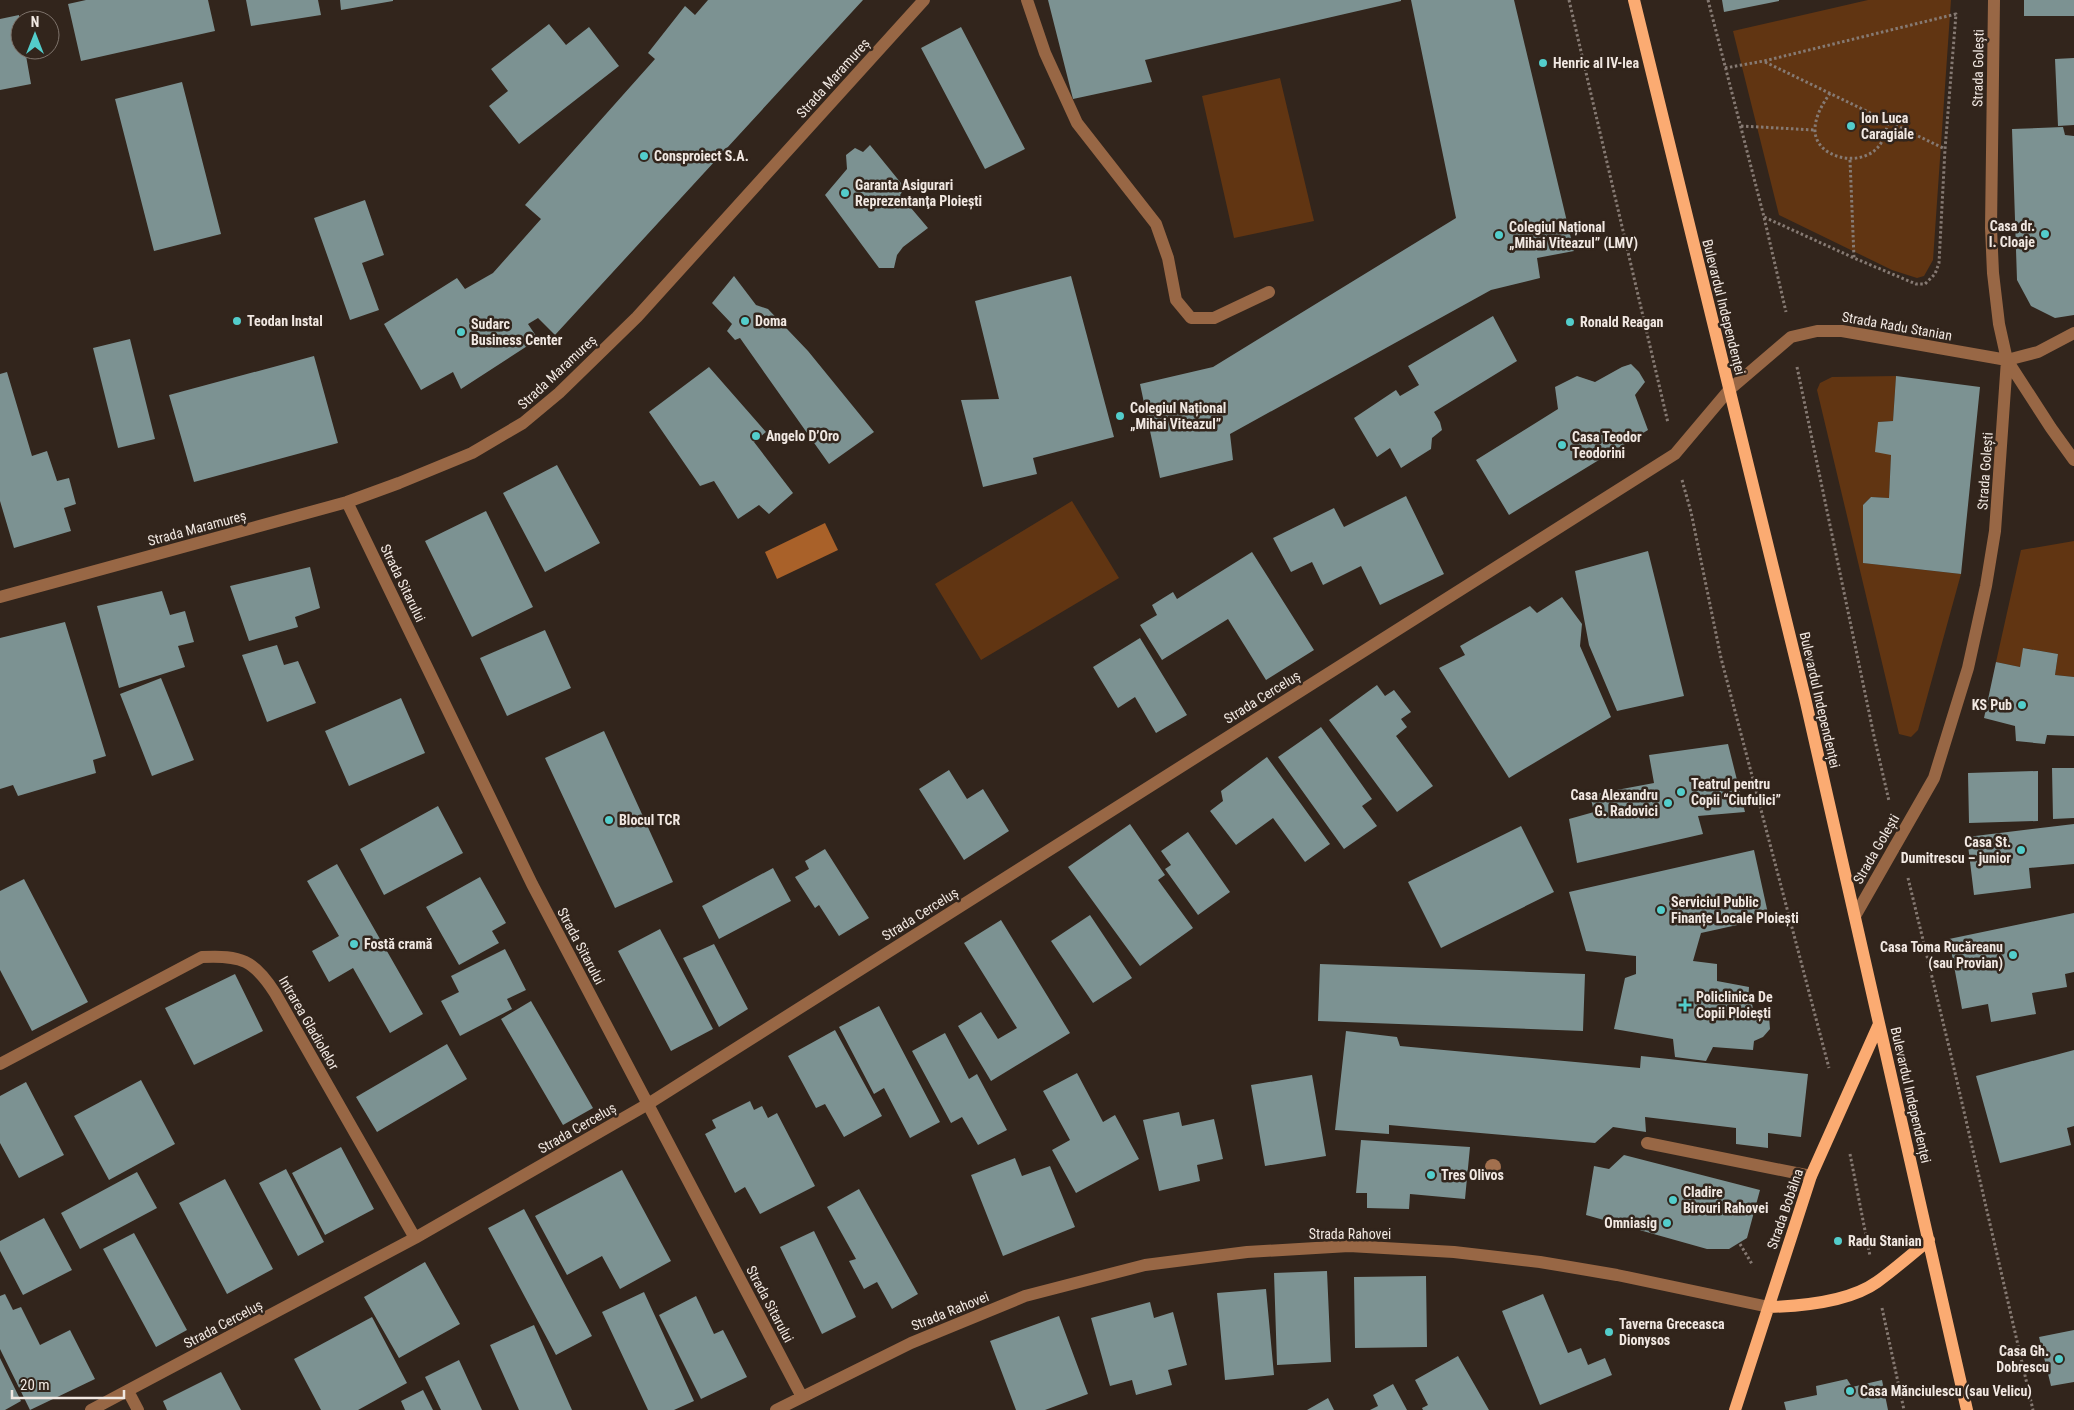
<svg xmlns="http://www.w3.org/2000/svg" width="2074" height="1410" viewBox="0 0 2074 1410" font-family="'Roboto Condensed',sans-serif">
  <rect width="100%" height="100%" fill="#32251c"/>
  <path fill="#613512" d="M1868 0H1951L1933 260 1924 276 1917 278 1892 270 1779 215 1733 31Z
    M1280 78 1314 221 1234 238 1202 96Z
    M1896 376 1893 421 1878 422 1891 455 1889 498 1871 497 1863 505V563L1961 574 1918 730 1911 737 1899 734 1817 390 1820 383 1832 377Z
    M1072 501 1119 578 981 660 935 584Z
    M2074 541V677L2055 675 2058 654 2024 648 2020 667 1996 662 2021 550Z"/>
  <path fill="#a96129" d="M825 523 838 550 777 579 765 552Z"/>
  <path fill="#7c9292" d="M86 0H208L215 31 81 61 68 4Z
    M246 0H318L321 15 251 26Z
    M340 0H393V1L341 10Z
    M708 0H863L555 335 538 318 528 324 538 339 461 389 453 372 421 390 384 324 457 278 465 289 493 273 541 219 525 205 655 59 648 53 685 6 695 15Z
    M1048 0H1401V1L1145 60 1152 82 1073 99Z
    M1411 0H1514L1574 251 1537 258 1540 278 1491 290 1230 434 1233 460 1160 478 1140 384 1213 367 1456 218Z
    M1722 0H1779V1L1724 12Z
    M2024 0H2074V16H2024Z
    M19 15 20 50H25L31 84 0 90V19Z
    M549 24 566 45 589 27 619 66 519 144 489 106 508 91 491 69Z
    M961 27 1025 149 985 169 921 48Z
    M2074 58V125L2058 126 2055 59Z
    M182 82 221 234 154 251 115 99Z
    M2063 127 2065 135 2074 136V315L2055 318 2031 306 2017 280 2012 129Z
    M870 145 905 188 900 195 928 228 903 247 897 255 894 268H879L825 195 847 169 846 155 855 148 863 152Z
    M365 200 384 255 362 263 379 310 350 320 314 218Z
    M734 276 756 305 768 309 808 351 874 432 829 464 740 338 735 340 727 331 732 324 712 303Z
    M1071 276 1114 437 1033 458 1037 474 983 487 961 400 999 399 975 301Z
    M1493 316 1517 361 1434 412 1440 422 1442 430 1432 438 1431 449 1401 468 1390 448 1377 457 1354 418 1396 390 1400 396 1419 385 1408 366Z
    M130 339 155 439 118 448 93 348Z
    M314 356 338 443 194 482 169 395Z
    M1631 364 1639 372 1645 382 1635 395 1648 430 1509 515 1476 460 1558 409 1555 387 1577 376 1595 382 1622 367Z
    M709 367 766 432 754 442 793 493 769 514 759 505 738 519 714 481 700 486 649 412Z
    M7 372 32 456 47 451 57 481 69 478 76 504 64 508 71 531 14 548 0 501V374Z
    M1896 376 1980 387 1961 574 1863 563V505L1871 497 1889 498 1891 455 1875 452 1878 422 1893 421Z
    M557 465 600 543 545 572 503 493Z
    M1406 496 1444 574 1380 605 1361 566 1323 585 1312 562 1291 572 1273 538 1334 508 1344 527Z
    M486 511 533 607 472 637 425 541Z
    M1648 551 1684 696 1617 711 1589 645 1575 571Z
    M1252 552 1314 650 1266 680 1228 619 1162 660 1140 625 1157 615 1152 605 1173 592 1177 599Z
    M310 567 320 608 295 617 298 627 249 641 230 586Z
    M162 591 170 615 185 611 194 642 178 646 185 667 119 688 97 606Z
    M1562 597 1582 624 1580 646 1611 717 1509 778 1439 668 1465 655 1460 646 1530 606 1537 613Z
    M65 622 106 756 93 760 96 773 18 796 13 785 0 789V638Z
    M545 630 571 688 507 716 480 658Z
    M1140 638 1187 715 1156 733 1135 697 1118 708 1093 667Z
    M277 645 284 665 298 661 316 703 267 722 242 655Z
    M2023 648 2058 654 2055 675 2074 677V736L2047 735 2045 744 2016 741 2015 726 1984 718 1996 662 2020 667Z
    M161 678 194 760 152 776 120 694Z
    M1377 685 1385 696 1394 690 1411 712 1401 719 1407 727 1396 736 1433 786 1397 812 1329 720Z
    M401 698 425 753 349 786 325 731Z
    M1321 727 1372 799 1362 806 1377 826 1344 849 1278 757Z
    M604 731 673 882 615 908 545 758Z
    M1728 744 1745 812 1698 816 1703 834 1577 863 1569 819 1594 812 1590 795 1654 783 1649 755Z
    M1267 757 1330 844 1305 862 1273 818 1236 845 1210 811 1223 801 1221 791Z
    M2052 768H2074V818L2053 819Z
    M949 770 967 799 983 789 1009 831 964 860 919 789Z
    M2038 771V821L1969 823 1968 773Z
    M438 806 463 853 384 895 360 849Z
    M1130 824 1165 875 1158 880 1193 928 1140 966 1068 867Z
    M2074 824V864L2029 868 2031 888 1974 895 1967 837Z
    M1521 826 1554 892 1441 948 1408 882Z
    M1188 832 1230 892 1198 915 1165 869 1171 865 1161 851Z
    M825 849 869 918 839 936 819 905 815 908 795 877 809 869 805 861Z
    M1754 850 1769 918 1701 933 1693 961 1717 964V981L1749 987 1748 1004H1752L1753 1009 1761 1010 1769 1017 1770 1029 1763 1037 1754 1041 1753 1050 1713 1047 1706 1061 1675 1057 1673 1039 1614 1029 1625 978 1636 974V956L1586 951 1569 892Z
    M337 864 423 1014 390 1033 353 968 329 982 312 951 339 936 307 881Z
    M773 868 791 901 719 939 702 906Z
    M480 877 506 923 492 931 499 943 459 965 426 907Z
    M24 879 88 1002 32 1031 0 970V891Z
    M2074 913V972L2065 974 2067 987 2032 993 2036 1014 1991 1022 1988 1004 1962 1009 1949 939Z
    M1090 915 1132 978 1093 1003 1051 941Z
    M1001 920 1070 1033 991 1081 958 1026 981 1012 998 1039 1017 1028 964 943Z
    M660 929 713 1029 671 1051 618 951Z
    M714 944 748 1009 719 1027 683 958Z
    M505 949 526 990 507 999 512 1009 460 1036 441 1001 459 992 451 976Z
    M1320 964 1585 974 1583 1031 1318 1021Z
    M235 974 263 1031 194 1065 165 1008Z
    M531 1001 593 1108 563 1125 501 1019Z
    M879 1006 940 1122 910 1138 884 1088 874 1094 839 1027Z
    M835 1030 882 1116 844 1137 825 1104 816 1108 788 1056Z
    M1346 1031 1397 1037 1400 1046 1640 1068 1641 1056 1808 1074 1801 1137 1768 1133V1148L1736 1144V1128L1645 1117 1646 1132 1613 1127 1595 1143 1389 1125V1134L1335 1130Z
    M945 1033 969 1079 977 1074 1007 1130 978 1145 962 1117 951 1123 912 1051Z
    M447 1044 467 1079 377 1132 356 1097Z
    M2074 1050V1126L2067 1128 2071 1145 2000 1163 1976 1076Z
    M1077 1073 1103 1122 1115 1115 1139 1159 1076 1193 1052 1150 1070 1140 1043 1091Z
    M1312 1075 1326 1156 1265 1166 1251 1085Z
    M141 1080 175 1144 109 1180 74 1116Z
    M26 1082 64 1155 19 1178 0 1143V1096Z
    M750 1101 754 1110 762 1106 768 1118 777 1113 815 1186 760 1214 745 1187 735 1193 705 1134 716 1128 712 1120Z
    M1179 1112 1182 1126 1214 1119 1223 1159 1197 1165 1200 1181 1159 1191 1143 1120Z
    M1361 1140 1470 1147 1465 1199 1410 1194 1409 1209 1367 1208V1193H1356Z
    M341 1147 374 1209 325 1235 292 1173Z
    M1624 1155 1760 1190 1747 1238 1729 1249H1707L1586 1215 1594 1166 1609 1169Z
    M1015 1158 1022 1176 1050 1166 1075 1227 1003 1256 971 1175Z
    M286 1169 324 1242 298 1256 259 1183Z
    M622 1170 671 1261 620 1289 602 1256 567 1275 535 1216Z
    M137 1172 157 1208 80 1249 61 1213Z
    M225 1179 273 1269 227 1294 179 1203Z
    M859 1189 918 1294 892 1309 877 1282 864 1289 849 1261 856 1259 827 1207Z
    M524 1209 592 1336 556 1355 488 1228Z
    M44 1218 72 1270 23 1295 0 1251V1241Z
    M814 1231 856 1317 822 1334 780 1247Z
    M134 1233 187 1330 156 1347 103 1249Z
    M425 1262 460 1324 399 1358 364 1297Z
    M1327 1271 1331 1362 1277 1365 1274 1273Z
    M1426 1276 1427 1347 1355 1348 1354 1277Z
    M1266 1289 1274 1375 1225 1380 1217 1293Z
    M644 1292 694 1401 674 1410H648L602 1312Z
    M5 1294 13 1310 21 1307 40 1345 70 1330 95 1379 30 1410 0 1349V1296Z
    M1543 1294 1568 1353 1581 1348 1588 1365 1605 1358 1612 1375 1540 1405 1502 1311Z
    M696 1296 714 1334 723 1330 747 1377 701 1399 659 1315Z
    M1150 1302 1154 1318 1173 1312 1187 1365 1168 1370 1172 1385 1136 1395 1132 1380 1110 1386 1091 1318Z
    M1059 1316 1088 1394 1045 1410H1016L990 1341Z
    M372 1317 407 1383 358 1410H321L294 1359Z
    M534 1325 572 1410H519L490 1345Z
    M2074 1330V1382L2051 1386 2039 1337Z
    M1458 1356 1489 1410H1423L1422 1408 1428 1405 1415 1380Z
    M0 1358 21 1401 5 1410H0Z
    M459 1360 482 1410H441L425 1377Z
    M221 1372 241 1410H167L163 1401Z
    M1847 1379 1852 1387 1882 1380 1888 1410H1786L1784 1402 1817 1395 1816 1386Z
    M1393 1384 1407 1410H1370L1378 1406 1373 1395Z
    M423 1390 433 1410H405L401 1401Z
    M1328 1398 1334 1410H1307Z"/>
  <g fill="none" stroke-linecap="round" stroke-linejoin="round">
    <path stroke="#867a73" stroke-width="3" stroke-dasharray="2.5 2.5" stroke-linecap="butt" d="M1569 0 1668 423
      M1708 0 1764 217 1786 312
      M1765 62 1945 149
      M1725 68 1764 61 1956 14 1945 149 1939 263 1935 274 1925 284H1916L1854 258 1764 217
      M1830 93C1823 104 1816 114 1815 128 1813 158 1861 169 1879 146 1884 140 1886 129 1889 121
      M1741 126 1814 130
      M1850 160 1854 258
      M1797 367 1874 736 1889 801
      M1682 480 1691 512 1721 658 1829 1068
      M1908 878 1950 1051 2033 1410
      M1850 1154 1870 1256
      M1740 1244 1752 1264
      M1882 1308 1904 1410"/>
    <path stroke="#986745" stroke-width="12" d="M1027 0 1045 53 1077 123 1156 224 1168 258 1176 300 1191 318H1214L1269 292
      M2007 360 2051 428 2074 460
      M347 502 532 884 802 1397
      M0 597 347 502 399 483 472 453 523 423 559 393 637 317 924 0
      M1855 916 1934 778 1968 668 1986 586 1995 531 2007 360 1999 324 1993 273 1991 228 1994 0
      M0 1064 202 957C241 955 254 960 275 993L415 1238
      M1647 1143 1811 1176
      M128 1391 138 1410
      M91 1410 415 1238 648 1104 1675 454 1729 390 1791 337 1817 331H1842L2007 360 2038 352 2074 333
      M776 1410 911 1343 1025 1296 1145 1265 1247 1252 1349 1246 1454 1252 1540 1262 1617 1275 1769 1307"/>
    <path stroke="#fbab72" stroke-width="12" d="M1634 0 1805 698 1967 1410
      M1769 1307C1803 1306 1849 1302 1877 1282 1895 1269 1912 1254 1929 1240
      M1735 1410 1811 1176 1879 1024"/>
  </g>
  <circle fill="#a2704e" cx="1493" cy="1167" r="8"/>
  <g fill="#53cdcb" stroke="#32251c" stroke-width="2">
    <circle cx="1543" cy="63" r="5"/>
    <circle cx="1851" cy="126" r="5"/>
    <circle cx="644" cy="156" r="5"/>
    <circle cx="845" cy="193" r="5"/>
    <circle cx="2045" cy="234" r="5"/>
    <circle cx="1499" cy="235" r="5"/>
    <circle cx="237" cy="321" r="5"/>
    <circle cx="745" cy="321" r="5"/>
    <circle cx="1570" cy="322" r="5"/>
    <circle cx="461" cy="332" r="5"/>
    <circle cx="1120" cy="416" r="5"/>
    <circle cx="756" cy="436" r="5"/>
    <circle cx="1562" cy="445" r="5"/>
    <circle cx="2022" cy="705" r="5"/>
    <circle cx="1681" cy="792" r="5"/>
    <circle cx="1668" cy="803" r="5"/>
    <circle cx="609" cy="820" r="5"/>
    <circle cx="2021" cy="850" r="5"/>
    <circle cx="1661" cy="910" r="5"/>
    <circle cx="354" cy="944" r="5"/>
    <circle cx="2013" cy="955" r="5"/>
    <path d="M1682.5 997.5h5v5h5v5h-5v5h-5v-5h-5v-5h5z"/>
    <circle cx="1431" cy="1175" r="5"/>
    <circle cx="1673" cy="1200" r="5"/>
    <circle cx="1667" cy="1223" r="5"/>
    <circle cx="1838" cy="1241" r="5"/>
    <circle cx="1609" cy="1332" r="5"/>
    <circle cx="2059" cy="1359" r="5"/>
    <circle cx="1850" cy="1391" r="5"/>
  </g>
  <g text-anchor="middle" dominant-baseline="central" stroke-width="5" stroke-linejoin="round" paint-order="stroke">
    <g font-size="14" font-weight="bold" fill="#f1e8e2" stroke="#32251c" text-anchor="start">
      <text x="1553" y="63">Henric al IV-lea</text>
      <text x="1861" y="118">Ion Luca<tspan x="1861" dy="16">Caragiale</tspan></text>
      <text x="654" y="156">Consproiect S.A.</text>
      <text x="855" y="185">Garanta Asigurari<tspan x="855" dy="16">Reprezentanţa Ploiești</tspan></text>
      <text x="2035" y="226" text-anchor="end">Casa dr.<tspan x="2035" dy="16">I. Cloaje</tspan></text>
      <text x="1509" y="227">Colegiul Național<tspan x="1509" dy="16">„Mihai Viteazul” (LMV)</tspan></text>
      <text x="247" y="321">Teodan Instal</text>
      <text x="755" y="321">Doma</text>
      <text x="1580" y="322">Ronald Reagan</text>
      <text x="471" y="324">Sudarc<tspan x="471" dy="16">Business Center</tspan></text>
      <text x="1130" y="408">Colegiul Național<tspan x="1130" dy="16">„Mihai Viteazul”</tspan></text>
      <text x="766" y="436">Angelo D’Oro</text>
      <text x="1572" y="437">Casa Teodor<tspan x="1572" dy="16">Teodorini</tspan></text>
      <text x="2012" y="705" text-anchor="end">KS Pub</text>
      <text x="1691" y="784">Teatrul pentru<tspan x="1691" dy="16">Copii “Ciufulici”</tspan></text>
      <text x="1658" y="795" text-anchor="end">Casa Alexandru<tspan x="1658" dy="16">G. Radovici</tspan></text>
      <text x="619" y="820">Blocul TCR</text>
      <text x="2011" y="842" text-anchor="end">Casa St.<tspan x="2011" dy="16">Dumitrescu – junior</tspan></text>
      <text x="1671" y="902">Serviciul Public<tspan x="1671" dy="16">Finanțe Locale Ploiești</tspan></text>
      <text x="364" y="944">Fostă cramă</text>
      <text x="2003" y="947" text-anchor="end">Casa Toma Rucăreanu<tspan x="2003" dy="16">(sau Provian)</tspan></text>
      <text x="1696" y="997">Policlinica De<tspan x="1696" dy="16">Copii Ploiești</tspan></text>
      <text x="1441" y="1175">Tres Olivos</text>
      <text x="1683" y="1192">Cladire<tspan x="1683" dy="16">Birouri Rahovei</tspan></text>
      <text x="1657" y="1223" text-anchor="end">Omniasig</text>
      <text x="1848" y="1241">Radu Stanian</text>
      <text x="1619" y="1324">Taverna Greceasca<tspan x="1619" dy="16">Dionysos</tspan></text>
      <text x="2049" y="1351" text-anchor="end">Casa Gh.<tspan x="2049" dy="16">Dobrescu</tspan></text>
      <text x="1860" y="1391">Casa Mănciulescu (sau Velicu)</text>
    </g>
    <g font-size="14" fill="#f1e8e2" stroke="#32251c">
      <text transform="translate(1978 68) rotate(-89)">Strada Golești</text>
      <text transform="translate(833 78) rotate(-48)">Strada Maramureș</text>
      <text transform="translate(1724 307) rotate(76)">Bulevardul Independenței</text>
      <text transform="translate(1897 326) rotate(10)">Strada Radu Stanian</text>
      <text transform="translate(557 372) rotate(-43)">Strada Maramureș</text>
      <text transform="translate(1985 471) rotate(-86)">Strada Golești</text>
      <text transform="translate(197 528) rotate(-15)">Strada Maramureș</text>
      <text transform="translate(403 583) rotate(64)">Strada Sitarului</text>
      <text transform="translate(1262 697) rotate(-32)">Strada Cerceluș</text>
      <text transform="translate(1820 700) rotate(77)">Bulevardul Independenței</text>
      <text transform="translate(1876 849) rotate(-60)">Strada Golești</text>
      <text transform="translate(920 914) rotate(-32)">Strada Cerceluș</text>
      <text transform="translate(581 946) rotate(62)">Strada Sitarului</text>
      <text transform="translate(309 1023) rotate(60)">Intrarea Gladiolelor</text>
      <text transform="translate(1911 1095) rotate(77)">Bulevardul Independenței</text>
      <text transform="translate(577 1128) rotate(-30)">Strada Cerceluș</text>
      <text transform="translate(1785 1209) rotate(-71)">Strada Bobâlna</text>
      <text x="1350" y="1234">Strada Rahovei</text>
      <text transform="translate(770 1304) rotate(62)">Strada Sitarului</text>
      <text transform="translate(950 1311) rotate(-22)">Strada Rahovei</text>
      <text transform="translate(223 1324) rotate(-28)">Strada Cerceluș</text>
    </g>
  </g>
  <g transform="translate(35 35)"><circle r="24" fill="#32251c" stroke="#7e736b"/>
  <path d="M0-4L9 19L0 12L-9 19Z" fill="#53cdcb"/>
  <text y="-8" font-size="14" font-weight="bold" text-anchor="middle" fill="#f1e8e2">N</text>
  </g>
  <path d="M12 1390v8h112v-8" fill="none" stroke="#f1e8e2" stroke-width="2.5"/>
  <text x="20" y="1390" font-size="15" fill="#f1e8e2" stroke="#32251c" stroke-width="4" paint-order="stroke">20 m</text>
</svg>
